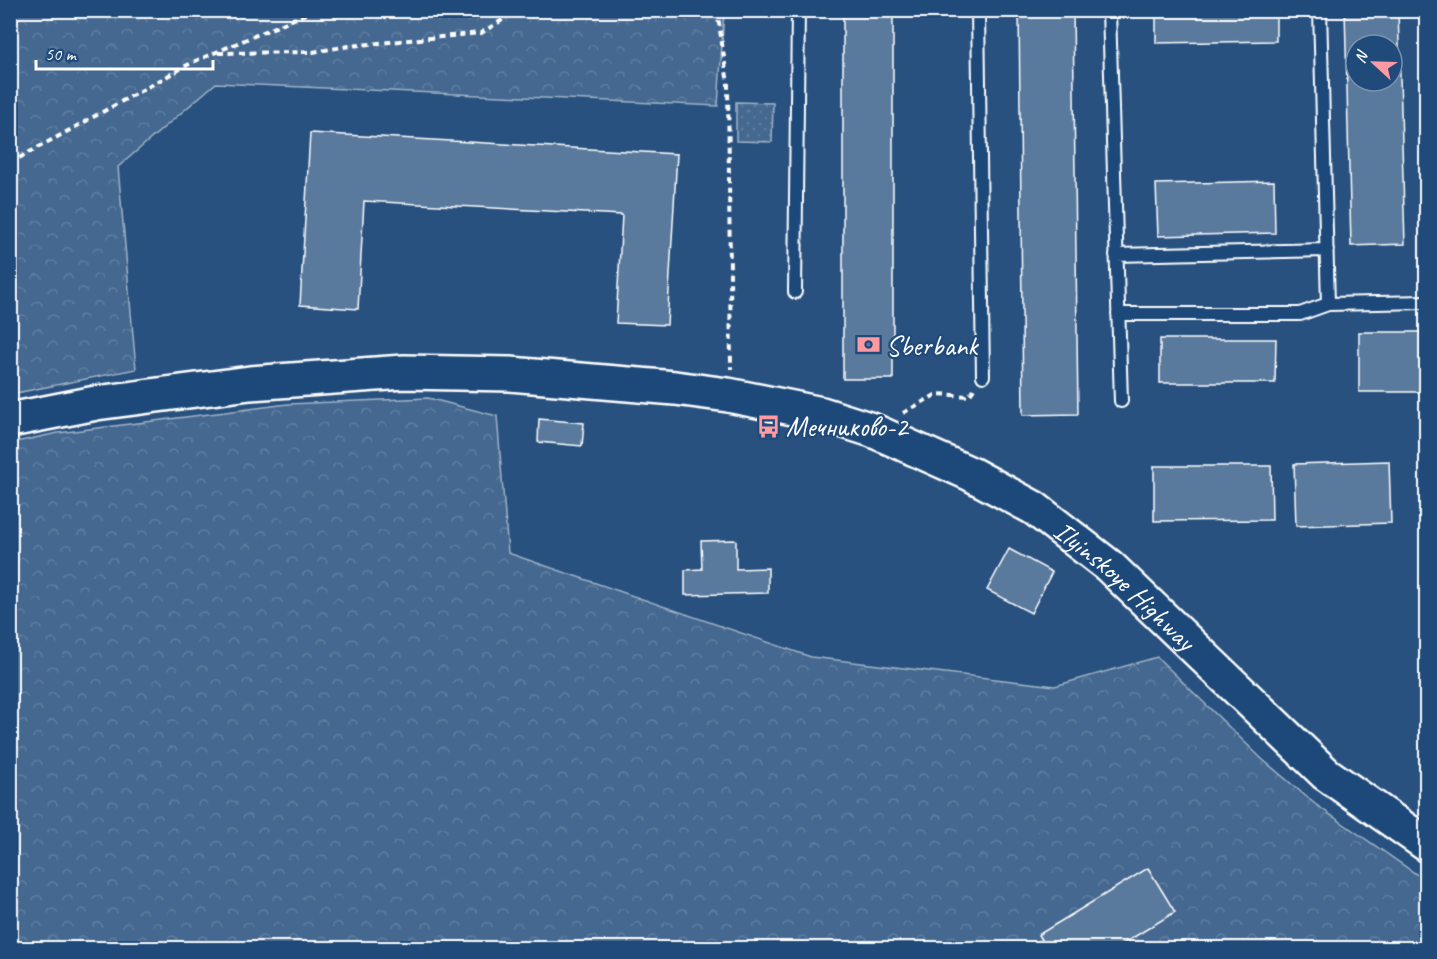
<svg xmlns="http://www.w3.org/2000/svg" width="1437" height="959" viewBox="0 0 1437 959" font-family="Caveat,sans-serif">
  <defs>
    <pattern id="forest-crowns" width="20" height="18" patternUnits="userSpaceOnUse" patternTransform="scale(1.5)"><rect width="20" height="18" fill="#446890"/><path d="M2 6a3 3 0 1 1 6 0M12 15a3 3 0 1 1 6 0" fill="none" stroke="#607fa1"/></pattern>
    <pattern id="park-dots" width="8" height="8" patternUnits="userSpaceOnUse" patternTransform="scale(1.5)"><rect width="8" height="8" fill="#446890"/><path d="M2 2h.1M6 6h.1" fill="none" stroke="#607fa1" stroke-width="1.8" stroke-linecap="round"/></pattern>
  </defs>
  <rect width="100%" height="100%" fill="#28517f"/>
  <filter id="ink" filterUnits="userSpaceOnUse"><feTurbulence type="fractalNoise" baseFrequency=".0167" numOctaves="2"/><feDisplacementMap in="SourceGraphic" scale="12" xChannelSelector="R" yChannelSelector="G"/><feConvolveMatrix kernelMatrix="1 2 1 2 8 2 1 2 1" color-interpolation-filters="sRGB"/></filter>
  <g filter="url(#ink)">
    <path fill="url(#forest-crowns)" stroke="#a2b4c8" stroke-width="1.5" d="M11 10 724 11 718 106 216 83 118 167 136 369 11 394Z
      M428 398 497 416 508 553 811 657 1055 686 1157 657 1262 759 1315 804 1426 881V948H11V443L58 433 288 404Z"/>
    <path fill="url(#park-dots)" stroke="#a2b4c8" stroke-width="1.5" d="M736 102 773 103 772 142 736 141Z"/>
    <path fill="#5a7a9d" stroke="#fff" stroke-width="1.5" fill-rule="evenodd" d="M843 10H893V379H843Z
      M1019 10H1073L1078 414 1023 415Z
      M1156 10H1276V41L1156 43Z
      M1345 10H1398L1405 244 1351 246ZM1356 45H1392V81H1356Z
      M310 133 677 154 667 325 616 323 622 215 364 201 358 309 300 305Z
      M1274 181 1275 233 1158 236 1156 184Z
      M1359 332H1426V392H1359Z
      M1160 339H1276L1275 383H1160Z
      M539 419 584 423 582 446 538 442Z
      M1389 461 1391 523 1296 526 1294 464Z
      M1154 466H1271L1272 520 1154 521Z
      M736 540V569L768 568V593L685 595V570L702 569 701 541Z
      M1009 549 1052 572 1031 613 987 590Z
      M1148 868 1175 912 1116 948H1047L1038 935Z"/>
    <g fill="none" stroke-linecap="round" stroke-linejoin="round">
      <defs>
        <path id="service" d="M978 10 983 376
          M1109 10 1121 401
          M1320 10 1328 304 1426 302
          M1116 255 1327 250
          M795 292 798 10
          M1118 314H1300L1328 304"/>
        <g id="secondary">
          <path id="s1" d="M10 420 96 403 250 383 404 372 510 374 675 388 728 395 822 414 872 430 971 474 1034 508 1109 566 1326 774 1426 844"/>
        </g>
      </defs>
      <use href="#service" stroke="#fff" stroke-width="16"/>
      <use href="#secondary" stroke="#fff" stroke-width="38"/>
      <path stroke="#fff" stroke-width="4" stroke-dasharray="6 4.5" stroke-linecap="butt" d="M717 10 728 84 731 369
        M218 53 313 52 349 46 481 33 519 10
        M10 163 193 62 315 10
        M903 413 937 394 969 396 974 389"/>
      <use href="#service" stroke="#1f4a7a" stroke-width="12"/>
      <use href="#secondary" stroke="#1f4a7a" stroke-width="33"/>
    </g>
  </g>
  <defs>
    <symbol id="bank-bare" viewBox="-9 -9 18 18"><path d="M-6-4H6V4H-6ZM0-2.3a2.3 2.3 0 1 0 0 4.6a2.3 2.3 0 1 0 0-4.6Z" fill="#ff9aa2" stroke="#1f4a7a" stroke-width="2.5" paint-order="stroke"/></symbol>
    <symbol id="bus-bare" viewBox="-9 -9 18 18"><path d="M-5-6H5V4H4V6H2V4H-2V6H-4V4H-5ZM-3.5-4V0h7V-4ZM-3.5 1.2v1.5H-2V1.2ZM2 1.2v1.5H3.5V1.2Z" fill="#ff9aa2" stroke="#1f4a7a" stroke-width="2.5" paint-order="stroke"/></symbol>
  </defs>
  <g fill-rule="evenodd">
    <use href="#bank-bare" x="852" y="328" width="33" height="33"/>
    <use href="#bus-bare" x="752" y="410" width="33" height="33"/>
  </g>
  <g text-anchor="middle" dominant-baseline="central" stroke-width="4.5" stroke-linejoin="round" paint-order="stroke">
    <g font-size="28" fill="#fff" stroke="#1f4a7a" text-anchor="start">
      <text x="886" y="345">Sberbank</text>
      <text x="786" y="426">Мечниково-2</text>
    </g>
    <g font-size="28" fill="#fff" stroke="#1f4a7a">
      <text stroke="none"><textPath href="#s1" startOffset="1170">Ilyinskoye Highway</textPath></text>
    </g>
  </g>
  <rect width="1437" height="959" fill="none" stroke="#1f4a7a" stroke-width="36"/>
  <rect x="18" y="18" width="1401" height="923" fill="none" stroke="#fff" stroke-width="2" filter="url(#ink)"/>
  <g transform="translate(1374 63) rotate(292)"><circle r="28" fill="#1f4a7a" stroke="#7992af" stroke-width="1.5"/>
  <path d="M0-4.5L10 22L0 15L-10 22Z" fill="#ff9aa2"/>
  <text y="-9" font-size="16" font-weight="bold" text-anchor="middle" fill="#ffffff">N</text>
  </g>
  <path d="M36 60v9h177v-9" fill="none" stroke="#ffffff" stroke-width="3"/>
  <text x="45" y="60" font-size="18" fill="#ffffff" stroke="#1f4a7a" stroke-width="4.5" paint-order="stroke">50 m</text>
</svg>
